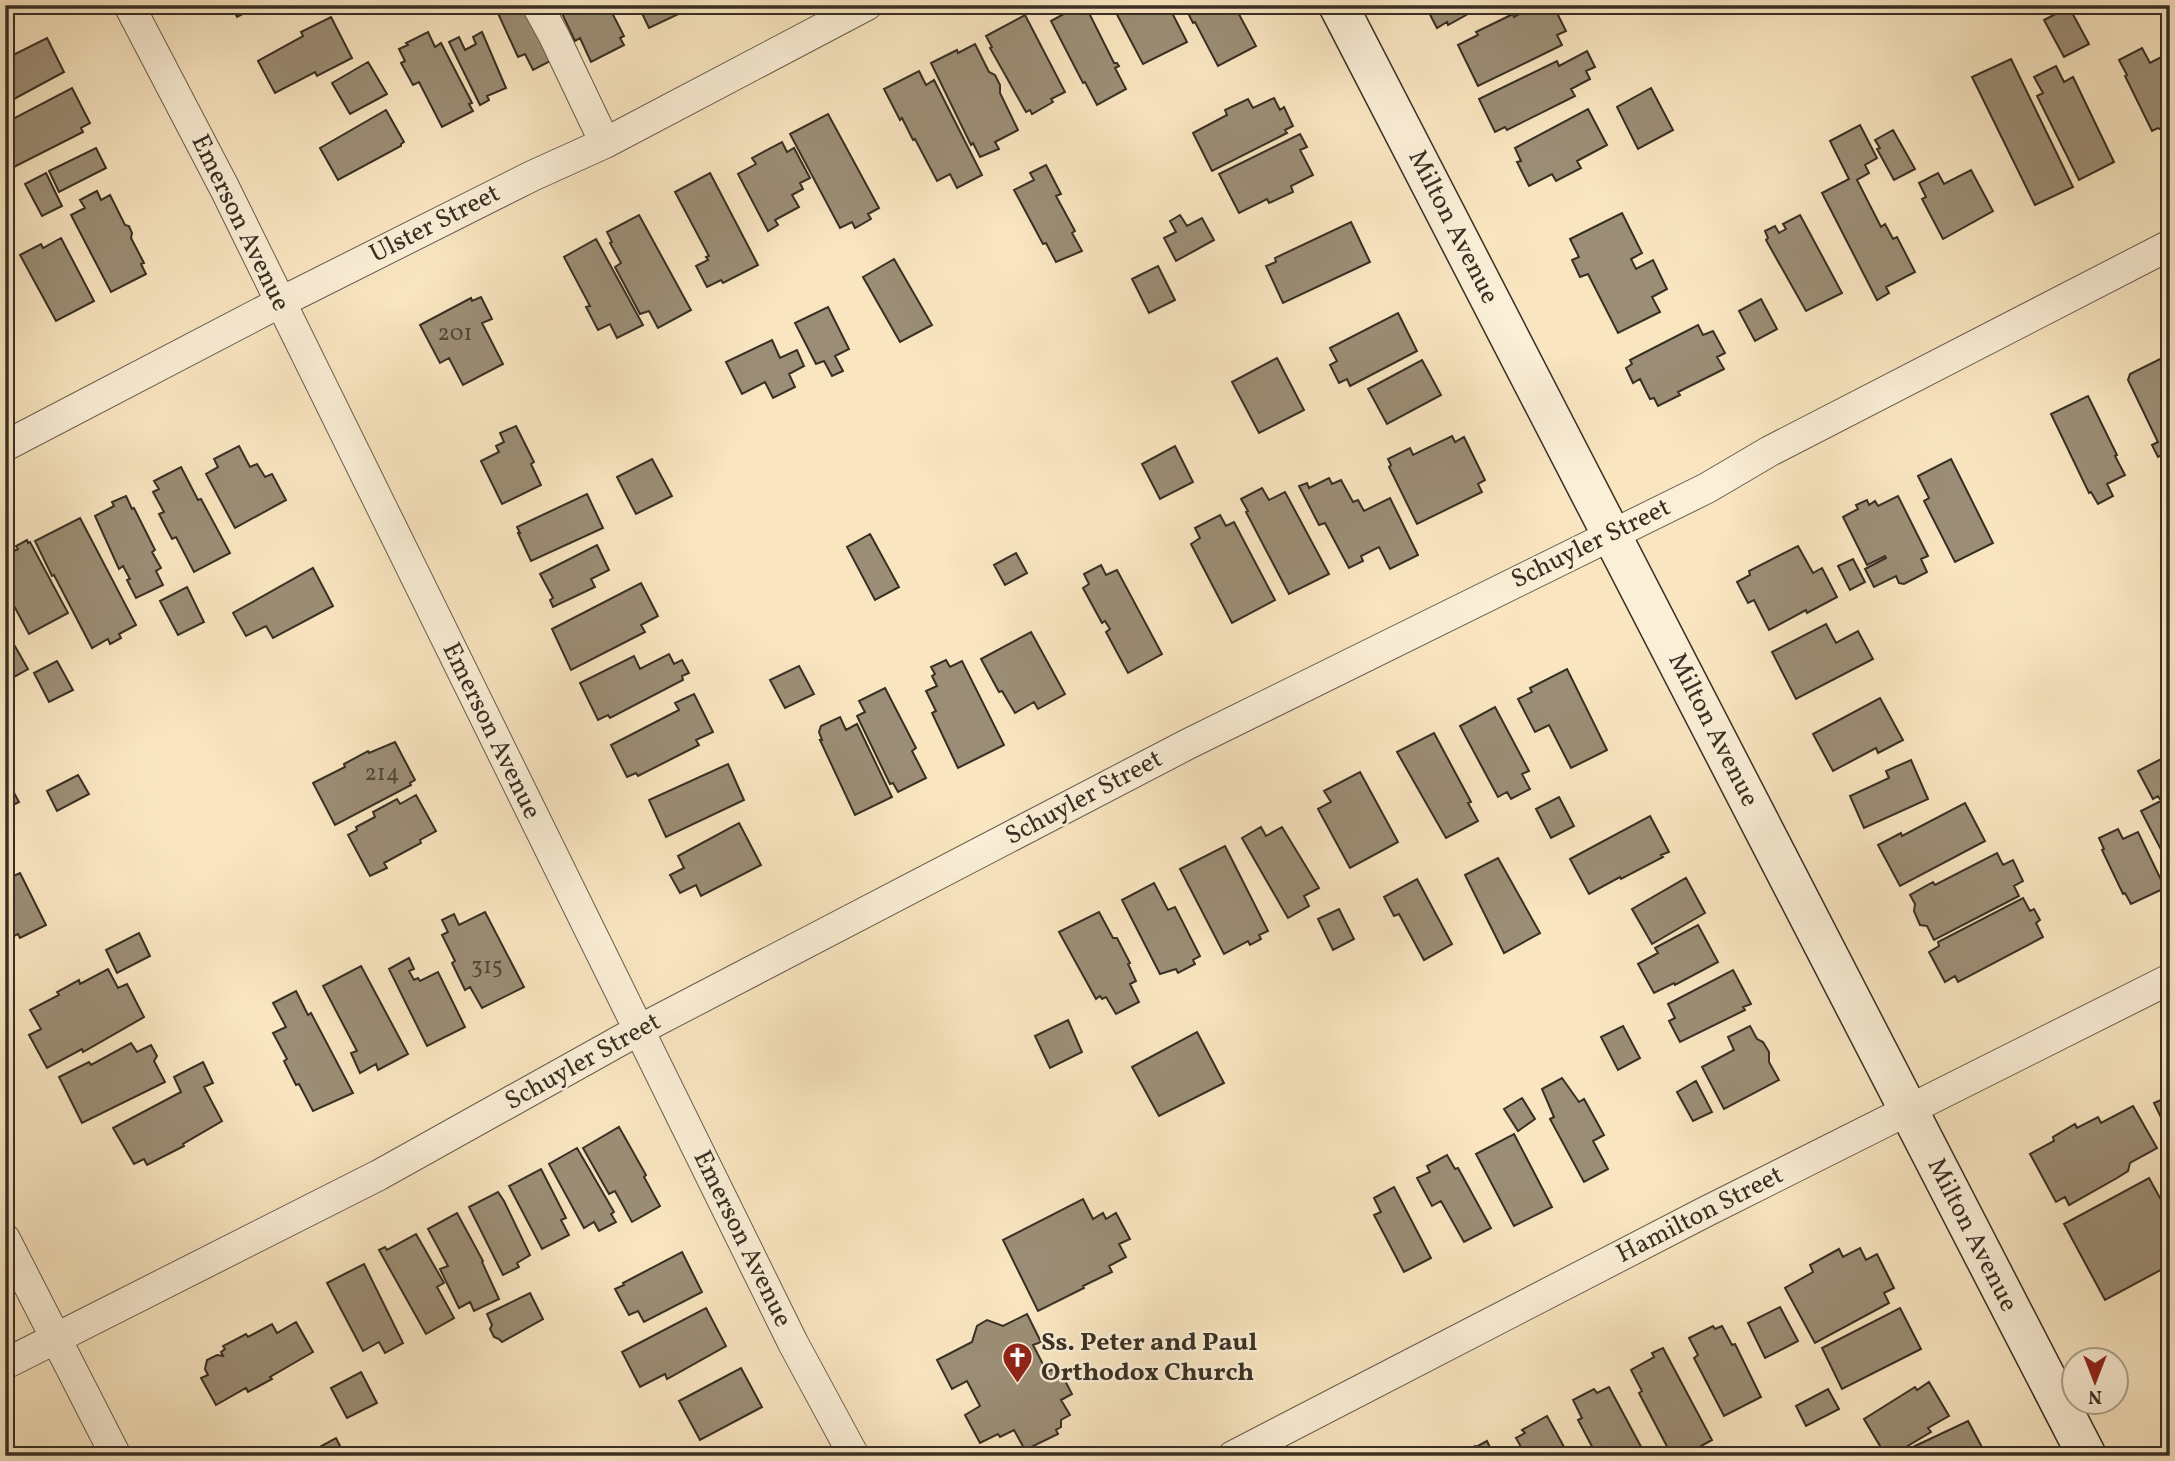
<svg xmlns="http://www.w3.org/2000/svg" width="2175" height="1461" viewBox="0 0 2175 1461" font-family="Vollkorn,serif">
  <rect width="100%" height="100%" fill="#f9e6c1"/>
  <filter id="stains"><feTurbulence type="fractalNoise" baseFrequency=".00286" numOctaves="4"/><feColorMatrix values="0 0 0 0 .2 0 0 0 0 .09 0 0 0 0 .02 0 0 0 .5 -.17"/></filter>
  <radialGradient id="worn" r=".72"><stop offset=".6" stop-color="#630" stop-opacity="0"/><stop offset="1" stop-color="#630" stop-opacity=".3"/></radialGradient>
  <path fill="#9c8e76" stroke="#382f24" stroke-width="2" d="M5 5H17L20 11 5 19Z
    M231 5H261L237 17Z
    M503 5H534L560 56 533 70 525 54 518 57 496 9Z
    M558 5H608L624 36 620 38 624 45 591 62 580 38 575 41Z
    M638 5H687L689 9 649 28Z
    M1080 5H1085L1114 63H1117L1119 66 1115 68 1126 89 1097 105 1085 82 1083 83 1051 21Z
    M1112 5H1168L1187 42 1143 64Z
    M1184 5H1234L1256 46 1218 66 1195 22 1193 23Z
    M1425 5H1484L1448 25 1447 22 1437 28Z
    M1536 5H1553L1566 31 1557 35 1562 45 1478 86 1458 45 1478 35 1476 32 1513 14 1514 17Z
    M2069 7 2089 44 2064 57 2044 20Z
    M1025 15 1065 92 1051 99 1053 102 1032 114 1030 110 1026 112 990 48 992 47 986 36Z
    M331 17 352 58 317 76 315 72 275 93 258 61 303 36 301 32Z
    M428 32 435 47 441 43 472 103 469 104 473 111 442 127 419 82 413 85 401 63 405 61 399 49 408 45 406 43Z
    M482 32 506 88 487 96 489 100 480 105 449 42 459 37 465 50 476 44 473 37Z
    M47 38 64 72 14 99 12 97 5 101V59Z
    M975 44 989 72 995 75 1000 85V93L1018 130 995 142 999 149 980 157 973 143 971 145 931 63 957 50 958 53Z
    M2142 48 2150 63 2167 54 2170 60V128L2169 126 2162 130 2158 128 2152 131 2125 76 2127 75 2119 60Z
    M1587 51 1595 67 1586 71 1590 79 1571 89 1575 96 1507 130 1505 127 1495 132 1479 99 1557 61 1559 66Z
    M2011 59 2073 187 2035 205 1972 77Z
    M368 62 387 94 350 114 332 83Z
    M2056 66 2064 82 2073 77 2114 162 2079 180 2037 96 2043 93 2034 77Z
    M919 71 926 85 934 80 982 175 957 188 950 174 937 181 915 139 913 140 902 118 900 120 884 89Z
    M72 88 90 123 81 128 83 132 14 167 5 151V123Z
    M1651 88 1673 130 1638 149 1617 107Z
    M1274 98 1280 110 1284 107 1293 126 1285 130 1287 133 1212 171 1193 133 1227 115 1225 110 1248 99 1253 108Z
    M1588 109 1607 145 1577 161 1581 168 1556 181 1552 174 1529 186 1517 162 1521 161 1515 148Z
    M386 110 404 142 401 144V146L338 180 320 148Z
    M828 114 879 208 868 214 871 219 855 228 852 222 840 228 790 134Z
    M1860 125 1877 158 1865 165 1869 173 1857 180 1881 227 1885 224 1893 239 1897 237 1915 272 1886 287 1889 293 1877 300 1822 193 1849 179 1830 141Z
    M1893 130 1915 169 1894 180 1877 149 1880 148 1875 140Z
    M1300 134 1307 147 1300 150 1313 175 1291 186 1293 192 1269 203 1267 199 1239 213 1219 174Z
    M782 142 787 152 794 148 810 178 800 183 803 189 792 195 799 207 775 220 778 225 768 231 738 174 756 164 752 158Z
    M96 148 106 168 59 192 49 171Z
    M1046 165 1061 194 1056 196 1075 231 1072 233 1082 251 1056 262 1046 243 1043 244 1014 190 1034 180 1030 173Z
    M1971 170 1993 211 1943 239 1922 199 1926 197 1919 183 1938 173 1944 184Z
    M46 173 62 206 42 216 25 184Z
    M710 173 758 265 723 283 721 280 707 287 696 266 708 260 706 257 709 256 675 192Z
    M97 191 101 200 110 195 125 225 129 226 132 233 131 238 144 263 141 264 146 274 111 292 71 215 85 208 80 200Z
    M1622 213 1642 253 1631 259 1636 269 1653 260 1667 289 1652 297 1660 312 1618 333 1588 274 1580 277 1572 260 1579 257 1570 239Z
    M639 215 691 310 658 328 649 311 640 314 615 267 621 263 610 243 612 242 607 232Z
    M1180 215 1187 226 1202 218 1214 240 1176 261 1164 238 1176 232 1170 221Z
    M1800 215 1842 293 1806 311 1766 240 1768 238 1765 231 1775 226 1779 233 1786 229 1783 224Z
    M1351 222 1370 262 1283 303 1266 266 1276 262 1275 258Z
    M61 238 94 301 56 321 20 255 41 244 43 248Z
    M596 239 643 325 617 338 610 324 598 330 586 307 590 306 564 257Z
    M894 259 932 325 900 342 863 277Z
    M1158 266 1175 300 1149 313 1132 279Z
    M481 297 492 319 482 323 503 364 463 385 449 358 440 363 420 325 471 298 472 301Z
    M1761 299 1777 329 1755 341 1739 311Z
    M828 307 849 349 835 356 843 371 832 376 824 361 816 364 795 323Z
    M1398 313 1417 351 1350 386 1347 379 1339 383 1330 365 1337 361 1330 348Z
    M1698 325 1703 335 1713 331 1725 353 1717 357 1724 369 1678 392 1680 395 1658 406 1654 398 1650 399 1640 379 1633 383 1626 368 1632 364 1630 360Z
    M772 340 780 358 797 350 804 366 789 374 795 387 773 398 765 382 742 394 726 362Z
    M2164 357 2168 366 2170 364V451L2158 457 2152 445 2158 442 2128 380 2130 374Z
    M1277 358 1304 410 1259 433 1232 382Z
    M1422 360 1441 395 1387 424 1368 389Z
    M2088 396 2117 455 2115 456 2125 475 2107 484 2113 496 2098 504 2091 492 2089 493 2051 414Z
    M516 426 534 462 531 464 541 485 502 504 481 461 499 452 496 446 504 442 500 433Z
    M1452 436 1455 442 1464 437 1485 480 1478 484 1482 492 1417 524 1389 467 1391 465 1388 459 1410 448 1413 455Z
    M239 446 250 467 257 464 265 477 272 474 286 500 235 528 206 474 218 467 214 459Z
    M1175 446 1193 482 1160 499 1142 464Z
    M652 459 672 496 636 514 617 477Z
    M1951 459 1993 543 1955 562 1924 501 1929 498 1918 476Z
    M181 467 198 500 201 499 230 553 194 572 176 537 172 539 159 514 164 512 153 492 159 489 154 481Z
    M1329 478 1332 484 1341 480 1353 502 1358 500 1364 511 1390 498 1418 555 1390 569 1379 547 1361 556 1363 561 1349 568 1325 523 1319 525 1299 486 1307 483 1309 488Z
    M1262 488 1269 500 1285 492 1329 574 1289 594 1246 512 1248 511 1241 499Z
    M587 494 603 528 531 561 518 533H520L517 527Z
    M126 496 132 509 134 508 155 550 152 552 161 568 156 571 163 585 136 598 127 580 130 579 123 566 119 569 95 516 114 506 112 502Z
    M1898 496 1928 556 1921 559 1927 572 1904 584 1899 583 1896 576 1874 587 1865 569 1886 558 1885 556 1867 565 1843 517 1858 509 1856 505 1867 500 1869 505 1875 501 1878 506Z
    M1220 515 1226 526 1234 522 1275 600 1232 623 1191 544 1200 538 1195 528Z
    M80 518 136 625 119 634 121 638 110 644 108 639 92 648 54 575 52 576 35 541Z
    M870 534 899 587 875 600 847 547Z
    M27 540 28 543 30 542 68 613 29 634 5 589V555L18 549 16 546Z
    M597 545 609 570 591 579 595 587 553 607 550 600 553 598 540 574Z
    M1798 546 1813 573 1822 568 1837 597 1807 613 1806 610 1769 630 1754 600 1748 603 1737 582 1750 575 1749 571Z
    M1016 553 1027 573 1005 585 994 565Z
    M1853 559 1865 582 1850 590 1838 566Z
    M1101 565 1106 575 1117 570 1162 654 1128 673 1106 632 1110 629 1105 621 1102 623 1083 588 1089 584 1084 574Z
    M313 568 333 606 273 638 266 626 246 636 233 613Z
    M641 583 658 616 641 625 645 632 571 670 552 629Z
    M187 587 204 622 178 635 160 601Z
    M1826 624 1836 643 1858 631 1873 659 1796 699 1772 652Z
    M1031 632 1065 694 1038 709 1034 702 1015 713 1002 691 999 692 981 659Z
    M12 641 28 669 5 682V645Z
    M669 654 674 664 682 660 689 673 682 676 683 680 610 718 608 715 598 720 580 683 634 656 640 669Z
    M946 660 950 667 962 661 1004 745 958 768 932 713 936 711 926 691 937 686 932 676 935 674 931 667Z
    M57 661 73 690 49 702 34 673Z
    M799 666 814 694 785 708 770 680Z
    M1567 669 1607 750 1571 768 1549 725 1535 732 1518 699 1532 692 1530 688Z
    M885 688 916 748 912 751 926 778 898 792 893 783 890 784 857 716 865 712 859 701Z
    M694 694 713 732 696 740 699 745 638 776 636 773 627 777 611 745 679 710 675 703Z
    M1880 698 1903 740 1878 753 1876 748 1833 771 1813 734Z
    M1495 707 1529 771 1522 774 1530 789 1511 799 1507 792 1498 797 1460 726Z
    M840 717 846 730 857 724 892 797 855 815 820 740H822L819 732 821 726Z
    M1434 733 1471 802 1468 803 1478 821 1446 838 1397 752Z
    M395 742 415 780 410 783 411 785 335 825 313 783 345 767 344 764 368 751 369 753Z
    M2163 758 2170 770V867L2141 811 2161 801 2158 796 2153 799 2138 771Z
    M1911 760 1928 799 1864 828 1850 796 1889 778 1886 771Z
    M728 764 744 800 666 837 649 800Z
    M1360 772 1398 842 1350 868 1318 809 1331 802 1324 791Z
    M78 775 89 794 57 811 47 791Z
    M5 776 19 802 5 809Z
    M416 795 436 831 420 840 421 843 384 863 387 868 370 876 348 835 357 830 356 827 375 817 373 812 397 799 400 804Z
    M1559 797 1574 826 1551 838 1536 809Z
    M1965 803 1985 841 1900 886 1878 845 1901 833 1902 836Z
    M1650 816 1669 852 1661 855 1663 857 1621 879 1620 877 1589 894 1570 859Z
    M739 823 761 865 701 896 696 885 680 893 670 875 684 868 678 856Z
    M1261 827 1266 836 1282 827 1319 888 1304 896 1309 906 1288 918 1242 838Z
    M2118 829 2123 839 2138 832 2165 888 2131 904 2125 893 2123 894 2102 850 2104 849 2099 838Z
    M1225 846 1268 931 1259 935 1261 939 1250 945 1248 941 1224 954 1180 869Z
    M1997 853 2003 865 2013 860 2023 881 2014 886 2019 896 1934 940 1927 926 1920 925 1914 911 1915 904 1910 895 1933 882 1935 885Z
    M1498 858 1540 933 1504 953 1465 875Z
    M20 873 46 925 20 938 18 934 5 940V880Z
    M1686 878 1705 913 1652 944 1632 909Z
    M1417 879 1452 944 1424 960 1399 914 1394 916 1384 897Z
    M1154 883 1168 910 1175 907 1200 956 1193 960 1195 964 1178 973 1176 969 1160 974 1122 900Z
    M2023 898 2030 911 2034 909 2040 920 2036 923 2043 937 1958 982 1955 976 1945 982 1929 952 1939 946 1938 942Z
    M1339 909 1354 939 1333 950 1318 919Z
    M485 912 524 987 482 1008 470 987 465 990 452 963 455 961 442 935 448 932 442 920 454 914 459 925Z
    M1099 912 1113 938H1117L1130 963 1128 964 1136 981 1130 984 1139 1002 1116 1014 1106 997 1102 999 1100 996 1096 999 1059 932Z
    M1698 925 1718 962 1675 985 1674 983 1654 993 1638 964 1658 953 1655 948Z
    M139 933 150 956 117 973 106 950Z
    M409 958 414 969 409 971 414 980 418 978 420 981 438 972 465 1027 427 1046 389 969Z
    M361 966 408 1054 378 1070 376 1064 360 1073 351 1053 357 1051 323 986Z
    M108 969 118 988 127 984 144 1017 83 1052 82 1049 47 1068 29 1035 41 1029 30 1010 59 995 57 992 79 980 80 984Z
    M1733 970 1751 1004 1743 1007 1745 1010 1680 1042 1669 1021 1675 1018 1668 1004Z
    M296 991 308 1015 311 1013 353 1093 313 1111 299 1084 296 1085 284 1061 287 1059 273 1033 286 1027 273 1003Z
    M1068 1020 1082 1052 1050 1068 1035 1036Z
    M1623 1026 1640 1058 1618 1070 1601 1037Z
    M1750 1026 1757 1039 1763 1042 1769 1052V1062L1779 1080 1724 1109 1702 1067 1734 1050 1728 1037Z
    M1197 1032 1224 1083 1159 1116 1132 1067Z
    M131 1043 137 1052 151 1045 157 1056 154 1061 165 1082 82 1123 59 1077 89 1062 91 1065Z
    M203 1062 213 1083 204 1087 222 1121 183 1144 184 1146 147 1165 144 1159 134 1164 113 1128 181 1092 174 1077Z
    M1562 1078 1579 1102 1584 1099 1604 1135 1593 1141 1608 1169 1584 1182 1550 1119 1554 1117 1542 1089Z
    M1696 1081 1712 1112 1693 1121 1677 1092Z
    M2170 1096V1136L2154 1103Z
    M1522 1098 1535 1119 1518 1131 1504 1109Z
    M2133 1106 2157 1148 2130 1163 2128 1171 2117 1178 2069 1205 2065 1197 2056 1202 2030 1154 2054 1141 2053 1137 2075 1124 2077 1128 2098 1117 2101 1123Z
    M619 1127 646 1175 644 1177 660 1206 632 1222 615 1191 609 1194 583 1148Z
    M1514 1134 1552 1207 1514 1226 1476 1154Z
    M577 1148 614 1212 611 1214 616 1222 599 1231 594 1222 584 1228 549 1164Z
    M1447 1155 1455 1169 1458 1168 1491 1228 1464 1242 1441 1201 1432 1206 1417 1178 1430 1172 1427 1166Z
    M541 1169 566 1218 561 1220 569 1235 542 1249 509 1186Z
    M2149 1178 2170 1216V1265L2105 1300 2064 1224Z
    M1394 1187 1431 1258 1404 1272 1374 1215 1381 1212 1374 1198Z
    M498 1192 504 1201 530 1255 517 1263 519 1267 503 1275 469 1207Z
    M1083 1199 1093 1219 1103 1213 1106 1219 1116 1213 1130 1239 1119 1244 1126 1257 1109 1266 1112 1272 1083 1286 1084 1288 1038 1311 1003 1240Z
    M457 1213 483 1261 482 1262 499 1299 474 1311 470 1302 459 1308 440 1269 448 1266 428 1229Z
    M416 1234 444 1283 437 1287 454 1318 426 1334 379 1250 385 1247 387 1250Z
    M1860 1248 1866 1260 1877 1254 1894 1288 1884 1293 1889 1303 1815 1343 1785 1288 1813 1272 1810 1265 1839 1249 1843 1257Z
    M682 1252 702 1292 644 1322 638 1311 629 1315 615 1289 624 1285 623 1283Z
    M364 1264 403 1343 385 1353 379 1342 363 1351 327 1283Z
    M530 1293 543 1319 502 1342 499 1339 494 1337 490 1329 492 1325 487 1314Z
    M1780 1307 1798 1341 1765 1358 1748 1323Z
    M706 1308 726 1346 667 1379 665 1374 640 1387 622 1352Z
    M1900 1308 1921 1349 1842 1389 1822 1348Z
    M1027 1314 1041 1342 1033 1345 1047 1372 1058 1367 1072 1394 1061 1400 1070 1415 1061 1420V1427L1056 1430 1058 1434 1025 1450 1014 1430 1000 1437 998 1434 980 1443 965 1415 980 1406 967 1381 952 1389 937 1360 972 1342 977 1326 987 1320 1003 1326Z
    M296 1322 313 1352 270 1377 272 1379 248 1392 246 1388 216 1405 201 1378 208 1375 205 1369 207 1360 217 1355 223 1356 221 1352 225 1349 223 1346 246 1334 248 1337 272 1324 277 1333Z
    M1713 1326 1715 1329 1722 1326 1732 1345 1735 1344 1761 1397 1724 1416 1694 1358 1698 1355 1689 1338Z
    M1663 1348 1712 1440 1683 1456H1672L1639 1393 1642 1391 1631 1370 1654 1357 1652 1353Z
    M741 1368 762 1407 700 1440 679 1401Z
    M361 1372 377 1403 347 1418 331 1388Z
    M1929 1382 1949 1416 1928 1428 1931 1432 1891 1456H1878L1874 1450 1880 1446 1864 1419 1915 1387 1917 1390Z
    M1609 1387 1646 1456H1597L1578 1420 1582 1418 1573 1400 1594 1389 1597 1393Z
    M1828 1389 1839 1409 1806 1426 1796 1406Z
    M1547 1416 1569 1456H1523L1525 1454 1516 1438 1525 1433 1522 1430Z
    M1968 1421 1984 1451 1976 1456 1898 1454Z
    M336 1438 345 1456H303Z
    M1487 1441 1494 1456H1457L1475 1446 1476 1447Z
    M436 1447 441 1456H420Z"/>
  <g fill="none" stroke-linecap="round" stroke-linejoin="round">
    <defs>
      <path id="street" d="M129 5 225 189 793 1343 854 1456
        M537 5 554 36 605 143
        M5 446 279 303 532 176 605 143 867 5
        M5 1239 116 1456
        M5 1364 379 1175 639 1030 1188 744 1707 488 1770 451 2170 245
        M1233 1456 1707 1211 2170 979"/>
      <path id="secondary" d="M1338 5 2087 1456"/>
    </defs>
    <use href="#street" stroke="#685d4b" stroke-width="32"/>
    <use href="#secondary" stroke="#382f24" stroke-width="41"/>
    <use href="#street" stroke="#fbefd7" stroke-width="30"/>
    <use href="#secondary" stroke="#fbefd7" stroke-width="38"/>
  </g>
  <defs>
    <symbol id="church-pin" viewBox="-11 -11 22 30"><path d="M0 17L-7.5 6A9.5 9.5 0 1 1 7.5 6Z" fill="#8f2418" stroke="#fbefd7"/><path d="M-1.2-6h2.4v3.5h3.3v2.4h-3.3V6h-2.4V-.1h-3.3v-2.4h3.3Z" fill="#fff"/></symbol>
  </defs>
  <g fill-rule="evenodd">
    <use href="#church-pin" x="1000" y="1340" width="35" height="47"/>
  </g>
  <g text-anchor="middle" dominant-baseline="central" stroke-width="5" stroke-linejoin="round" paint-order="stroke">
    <g font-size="23" fill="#514738">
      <text x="455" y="334">201</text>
      <text x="382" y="774">214</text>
      <text x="487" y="967">315</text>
    </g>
    <g font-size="26" fill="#382f24" stroke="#fbefd7">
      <text transform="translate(240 223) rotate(64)">Emerson Avenue</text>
      <text transform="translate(435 224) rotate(-27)">Ulster Street</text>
      <text transform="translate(1453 227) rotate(63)">Milton Avenue</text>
      <text transform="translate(1591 544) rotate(-26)">Schuyler Street</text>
      <text transform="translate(1713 730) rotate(63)">Milton Avenue</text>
      <text transform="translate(491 731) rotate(64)">Emerson Avenue</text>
      <text transform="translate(1084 798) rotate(-28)">Schuyler Street</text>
      <text transform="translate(583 1062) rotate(-29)">Schuyler Street</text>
      <text transform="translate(1700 1215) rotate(-27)">Hamilton Street</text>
      <text transform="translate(1972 1235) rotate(63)">Milton Avenue</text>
      <text transform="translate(742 1239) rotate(64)">Emerson Avenue</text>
    </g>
    <g font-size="26" font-weight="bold" fill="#382f24" stroke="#fbefd7" text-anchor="start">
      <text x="1041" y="1343">Ss. Peter and Paul<tspan x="1041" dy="30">Orthodox Church</tspan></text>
    </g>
  </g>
  <rect width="2175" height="1461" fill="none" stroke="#f9e6c1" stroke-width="28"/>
  <rect x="7" y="7" width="2161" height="1447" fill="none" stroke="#382f24" stroke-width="3.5"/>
  <rect x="14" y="14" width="2147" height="1433" fill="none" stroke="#382f24" stroke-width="2"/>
  <g transform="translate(2095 1381) rotate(180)"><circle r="33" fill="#fbefd7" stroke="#ada28f" stroke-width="2"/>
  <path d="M0-5L12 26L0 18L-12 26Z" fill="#8f2418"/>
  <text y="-10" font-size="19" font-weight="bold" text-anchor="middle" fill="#382f24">N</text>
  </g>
  <rect width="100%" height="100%" filter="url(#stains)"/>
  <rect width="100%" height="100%" fill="url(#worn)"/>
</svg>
